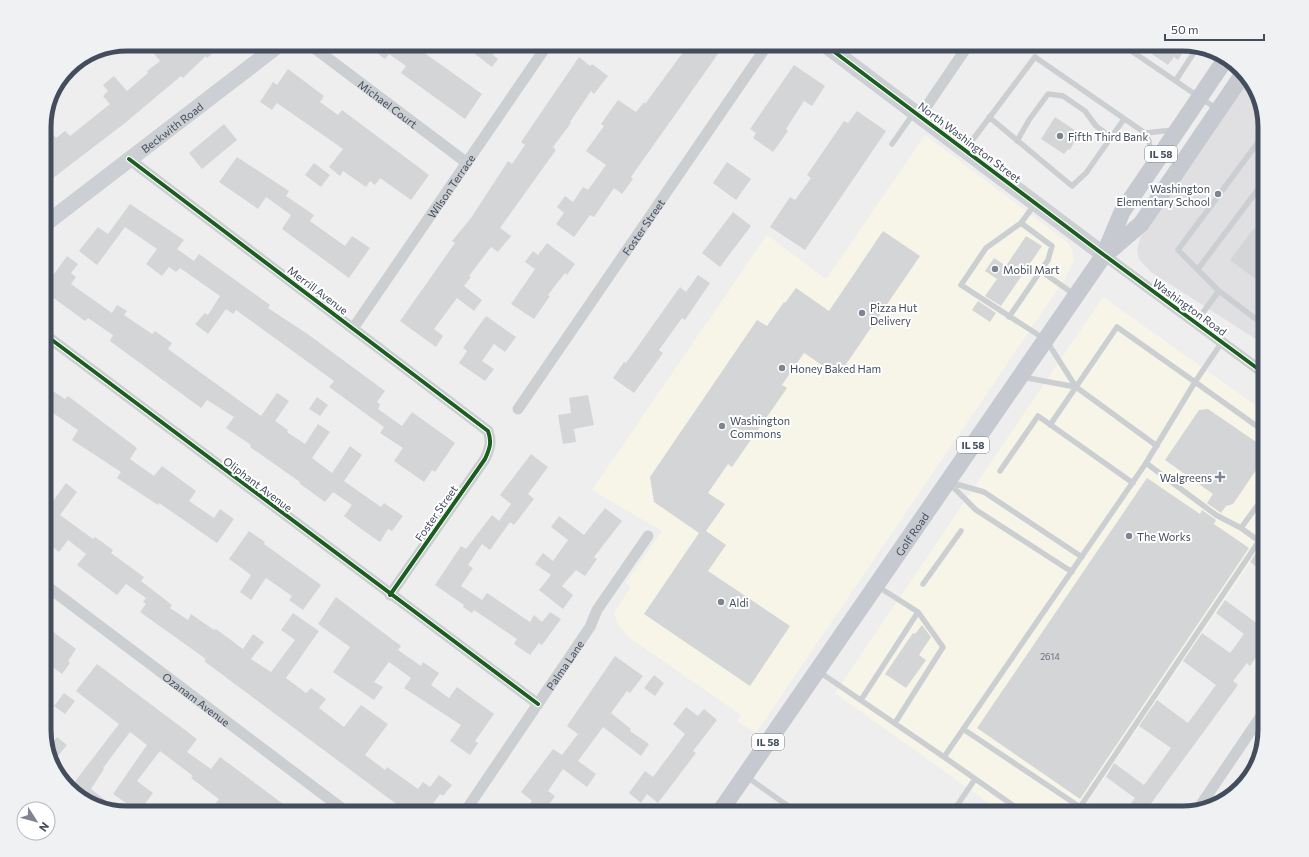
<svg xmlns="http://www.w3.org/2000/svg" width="1309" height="857" viewBox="0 0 1309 857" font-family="Commissioner,sans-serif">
  <rect width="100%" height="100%" fill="#efeeee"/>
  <path fill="#f7f5e8" d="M925 135 1067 242 1072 249 1074 261 1064 280 756 733 737 721 741 715 630 638 619 626 614 613 631 587 626 583 662 531 592 490 767 235 824 278H827Z
    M1103 297 1265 412V541L1080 813H1003L835 693Z"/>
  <path fill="#e0dfe1" d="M1248 79 1254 85 1265 126V345L1151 272 1139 259 1137 250 1140 238Z"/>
  <path fill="#d4d5d7" d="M146 44H209L215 51 207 58 206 56 183 78 181 76 125 123 44 185V123L56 138 65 131 70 136 110 104 103 96 108 91 103 85 114 76 127 91 148 73 147 71 160 61Z
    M365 44H433L426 54 482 94 465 119 401 73 406 66 389 54 385 59Z
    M462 44H501L493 55 498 59 492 67Z
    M675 44H725L631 177 633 179 622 194 614 188 594 217 590 215 574 237 556 224 564 213 557 207 565 196 573 202 583 187 588 190 606 165 586 151 604 126 601 124 618 100 636 112 644 102 645 104 684 51Z
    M1137 44H1179L1186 48 1178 60 1174 57 1168 65Z
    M579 57 590 66 592 64 608 76 594 94 591 91 570 122 571 123 553 147 556 150 500 228 511 236 498 252 491 247 469 276 471 277 464 286 482 300 474 311 457 298 434 329 443 336 436 347 400 321 455 243 452 241 471 218 508 161 512 164 525 145 521 142Z
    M794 65 825 86 812 106 804 101 786 129 788 131 773 152 753 138 756 133 750 129Z
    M288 69 324 96 320 102 338 115 342 110 429 175 411 200 380 178 375 185 370 181 366 187 343 171 340 176 329 167 343 149 277 103 272 110 260 102 273 82 277 85Z
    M857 111 886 131 805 250 770 227 790 197 795 200 811 178 807 175 844 121 848 123Z
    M1055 117 1079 133 1070 150 1068 149 1064 154 1041 139Z
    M224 124 237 140 202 169 189 153Z
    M237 157 289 191 286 196 314 215 310 221 345 246 352 236 370 248 349 278 282 229 291 215 266 197 258 209 219 182Z
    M727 162 751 179 736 200 713 183Z
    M314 163 330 175 321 187 305 175Z
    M130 204 184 240 177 249 194 261 199 254 270 305 268 308 309 335 385 391 377 402 380 404 378 409 402 426 412 412 455 443 435 472 432 470 424 482 394 461 403 448 380 433 384 427 329 387 334 381 236 310 233 314 226 309 208 334 195 324 205 313 208 315 220 296 180 268 176 272 169 267 162 276 146 264 157 249 125 227 97 265 79 251 98 227 108 234Z
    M733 212 751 226 720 267 702 253Z
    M1254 228 1265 236V286L1230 260Z
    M883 231 920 256 838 376 804 353 782 385 787 388 732 467 728 464 708 493 725 504 706 531 726 545 708 571 790 626 750 686 644 614 699 533 654 502 650 477 757 320 767 326 784 302 785 303 796 288 829 311Z
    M1026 236 1042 246 1001 306 985 296 997 279 985 271 994 258 1006 266Z
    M547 243 575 264 567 275 565 273 548 295 550 296 534 319 511 304 535 269 525 262 533 251 538 255Z
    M67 256 78 264 71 273 76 277 71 284 112 313 117 305 127 311 124 315 152 334 155 331 172 343 168 349 261 416 277 393 289 401 275 421 288 430 287 432 305 444 318 424 330 432 312 458 332 473 350 446 362 455 344 481 381 507 384 503 403 516 392 531 388 529 380 542 364 531 344 516 352 505 333 492 325 502 299 483 300 482 250 447 251 445 226 428 234 417 207 400 201 408 110 341 113 335 88 318 85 321 44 291V288Z
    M698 275 710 283 685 320 682 318 659 350 663 353 634 393 613 378 624 362 626 363 680 287 686 292Z
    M978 301 996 313 990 322 972 310Z
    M486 316 516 337 505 352 494 344 482 361 494 369 485 381 459 363 467 351 463 348Z
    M44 385 65 399 68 396 137 448 130 459 154 476 162 466 196 491 189 501 214 518 220 509 234 519 217 543 159 503 158 505 117 478 121 472 72 440 78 430 44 407Z
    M588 395 594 425 574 429 576 442 563 444 558 415 571 413 569 398Z
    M317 397 328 405 320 416 309 409Z
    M1208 409 1265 448V457L1233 504 1226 506 1221 513 1207 503 1213 494 1165 460 1199 410Z
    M531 454 548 467 528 494 534 499 514 525 510 522 490 550 482 544 468 565 473 568 461 586 482 600 487 593 530 622 534 615 542 622 550 612 561 619 542 645 539 643 530 655 514 644 517 639 474 610 472 613 463 607 464 605 435 585 461 546 466 549 492 515 499 521 511 504 500 495Z
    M1147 478 1200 514 1202 510 1216 520 1214 524 1249 548 1080 799 977 728Z
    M66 483 77 492 60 515 93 539 95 537 113 550 111 553 144 577 141 581 172 605 170 608 188 620 191 614 214 630 216 629 243 649 253 634 264 642 251 659 271 672 295 640 281 630 293 613 319 631 286 678 306 693 311 688 326 699 319 708 344 727 361 705 388 724 365 755 385 770 387 767 418 789 423 782 430 787 439 775 452 785 443 796 440 794 426 813H400L403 809 204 661 206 659 140 612 146 604 143 602 146 598 126 584 117 595 77 565 86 554 68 540 59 552 44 540V499L51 504Z
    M605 508 622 521 594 557 597 559 585 576 576 570 562 586 573 595 563 609 539 590 551 575 535 564 543 553 553 561 568 540 551 527 559 516 584 535Z
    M249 531 265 542 264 544 321 585 303 610 289 600 292 596 266 578 251 600 240 592 251 575 229 559Z
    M1256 553 1265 559V573L1250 562Z
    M336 597 401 646 398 650 421 666 423 662 439 673 431 685 449 698 457 687 494 714 475 741 478 743 470 755 450 741 461 725 404 688 411 678 389 662 374 682 383 687 374 700 333 672 350 647 318 624Z
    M1225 600 1258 624 1265 614V644L1250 666 1247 663 1233 681 1238 685 1144 813H1124L1135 798 1106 777 1114 763 1144 785 1171 748 1139 726 1157 700 1188 723 1216 685 1183 661 1202 633 1230 653 1244 634 1216 613Z
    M44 625 76 649 68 661 70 663 62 674 44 661Z
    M922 625 931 637 919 655 926 660 906 688 885 674 913 633 915 634Z
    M615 656 643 676 630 693 627 691 611 713 631 729 630 731 649 744 641 756 603 727 578 761 596 774 587 787 563 769 548 791 555 796 543 813H523L532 801 521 792 553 749 562 755 578 734 567 726Z
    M97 664 197 739 187 752 211 769 220 757 283 804 277 813H256L246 806 241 813H208L219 799 191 778 193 776 160 751 137 781 153 793 139 812 113 794 147 745 130 732 103 768 104 769 91 789 118 810 81 799 70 788 119 724 76 691Z
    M654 675 664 683 655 696 644 688Z
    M64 693 75 701 65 714 54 706Z
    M686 707 698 716 704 709 717 720 693 751 696 753 658 803 647 794 641 803 629 793 645 771 653 777 685 734 673 724Z
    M57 737 67 745 58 756 48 748Z"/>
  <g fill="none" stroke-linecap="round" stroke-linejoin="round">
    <path stroke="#cccfd2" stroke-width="5.5" d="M1121 44 1217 109
      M1176 80 1197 48
      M989 117 1072 186 1086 173 1124 119
      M1145 133 1173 130
      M1017 141 1029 120 1048 94 1063 96 1085 111 1096 126 1111 137
      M892 144 913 114
      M965 150 1035 57 1145 133 1149 141 1152 162
      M1035 204 1021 223 986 248 961 285 1046 340 1076 387 1157 446
      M1198 269 1265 180
      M1041 271 1075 295
      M1219 291 1265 326
      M1009 317 1048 260 1052 246 1021 223
      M1195 323 1219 291 1178 250 1265 133
      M1222 342 1195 382 1265 432
      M1022 377 1076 387
      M1000 471 1038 416 1133 483
      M949 482 984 492 1082 557
      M949 483 976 510 1072 572
      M1241 528 1265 495
      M923 584 961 531
      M877 586 918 612 943 647 895 723
      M818 671 944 757 1146 463 1195 382 1117 327 1050 425
      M861 700 918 612
      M963 729 1083 809 1080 813
      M944 757 1024 813
      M747 777 798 813
      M1080 807 1259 541 1241 528 1216 515 1146 463
      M952 813 975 779"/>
    <g stroke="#cccfd2" stroke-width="11">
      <path id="s1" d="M309 44 467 163"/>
      <path d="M920 116 969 44"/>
      <path d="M129 159 488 431C492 442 490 448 485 459L390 595"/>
      <path d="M1104 255 1265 374"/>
      <path id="s2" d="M354 327 548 44"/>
      <path d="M44 334 538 704"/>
      <path id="s3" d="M518 409 768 44"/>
      <path id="s4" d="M44 584 348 813"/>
      <path d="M1198 809 1265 710"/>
      <path id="s5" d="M464 813 590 627 597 610 648 536"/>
    </g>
    <g stroke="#cccfd3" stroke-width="16">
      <path d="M824 44 1104 255"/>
      <path id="s6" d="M44 225 280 44"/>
    </g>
    <g stroke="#c6c9cf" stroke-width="17">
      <path d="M1106 254 1141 224 1243 74"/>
      <path id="s7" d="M719 813 1104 255 1122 212 1227 57"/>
    </g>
    <defs>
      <path id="cycleway" d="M824 44 1104 255 1265 374
        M129 159 488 431C492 442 490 448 485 459L390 595
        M44 334 538 704"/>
    </defs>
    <use href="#cycleway" stroke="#fff" stroke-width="6"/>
    <use href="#cycleway" stroke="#1b5e20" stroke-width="4"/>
  </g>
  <g fill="#7f8590" stroke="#fff" stroke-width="1.5">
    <circle cx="1060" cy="136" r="4"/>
    <circle cx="1218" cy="194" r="4"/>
    <circle cx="995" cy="269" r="4"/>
    <circle cx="862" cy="313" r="4"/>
    <circle cx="782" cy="368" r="4"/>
    <circle cx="722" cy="426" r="4"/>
    <path d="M1218 471h4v4h4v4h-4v4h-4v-4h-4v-4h4z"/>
    <circle cx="1129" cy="536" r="4"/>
    <circle cx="721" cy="602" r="4"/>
  </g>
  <g text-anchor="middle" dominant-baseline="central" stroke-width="4" stroke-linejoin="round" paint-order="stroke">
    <g font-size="9" fill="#6a717e">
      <text x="1050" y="656">2614</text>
    </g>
    <g fill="#fff" stroke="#7b828e" stroke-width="1">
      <rect x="1145" y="146" width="32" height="16" rx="3"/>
      <rect x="957" y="437" width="32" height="16" rx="3"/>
      <rect x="752" y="734" width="32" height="16" rx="3"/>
    </g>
    <g font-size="10" font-weight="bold" fill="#434d5d">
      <text x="1161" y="154">IL 58</text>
      <text x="973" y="445">IL 58</text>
      <text x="768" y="742">IL 58</text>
    </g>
    <g font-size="11" fill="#434d5d" stroke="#fff">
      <text stroke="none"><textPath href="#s1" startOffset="99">Michael Court</textPath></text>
      <text stroke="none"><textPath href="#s6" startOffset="161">Beckwith Road</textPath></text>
      <text transform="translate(970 142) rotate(37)">North Washington Street</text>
      <text stroke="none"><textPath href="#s2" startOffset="171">Wilson Terrace</textPath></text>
      <text stroke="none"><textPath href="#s3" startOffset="221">Foster Street</textPath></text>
      <text transform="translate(318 290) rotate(37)">Merrill Avenue</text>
      <text transform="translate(1190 307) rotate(36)">Washington Road</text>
      <text transform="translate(258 484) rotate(37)">Oliphant Avenue</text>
      <text transform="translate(436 513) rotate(-55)">Foster Street</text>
      <text stroke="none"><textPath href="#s7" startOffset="339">Golf Road</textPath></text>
      <text stroke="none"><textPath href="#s5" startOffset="179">Palma Lane</textPath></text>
      <text stroke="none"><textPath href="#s4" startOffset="191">Ozanam Avenue</textPath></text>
    </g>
    <g font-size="11" fill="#434d5d" stroke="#fff" text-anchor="start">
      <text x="1068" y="136">Fifth Third Bank</text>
      <text x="1210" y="188" text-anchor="end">Washington<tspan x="1210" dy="13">Elementary School</tspan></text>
      <text x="1003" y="269">Mobil Mart</text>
      <text x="870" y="307">Pizza Hut<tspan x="870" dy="13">Delivery</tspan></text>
      <text x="790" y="368">Honey Baked Ham</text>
      <text x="730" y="420">Washington<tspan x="730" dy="13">Commons</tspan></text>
      <text x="1212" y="477" text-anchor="end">Walgreens</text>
      <text x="1137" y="536">The Works</text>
      <text x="729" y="602">Aldi</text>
    </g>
  </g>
  <path d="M0 0H1309V857H0ZM127 51H1182A76 76 0 0 1 1258 127V730A76 76 0 0 1 1182 806H127A76 76 0 0 1 51 730V127A76 76 0 0 1 127 51Z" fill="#f0f1f2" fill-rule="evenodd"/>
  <path fill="none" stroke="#434d5d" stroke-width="5" d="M127 51H1182A76 76 0 0 1 1258 127V730A76 76 0 0 1 1182 806H127A76 76 0 0 1 51 730V127A76 76 0 0 1 127 51Z"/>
  <g transform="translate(36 821) rotate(126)"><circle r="19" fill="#ffffff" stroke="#b4b8be"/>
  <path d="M0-3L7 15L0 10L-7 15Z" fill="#7f8590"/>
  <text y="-6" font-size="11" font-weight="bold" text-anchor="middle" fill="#434d5d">N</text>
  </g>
  <path d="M1165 34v6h99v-6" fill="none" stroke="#434d5d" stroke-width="2"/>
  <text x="1171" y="34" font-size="12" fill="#434d5d" stroke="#ffffff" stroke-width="3" paint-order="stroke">50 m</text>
</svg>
